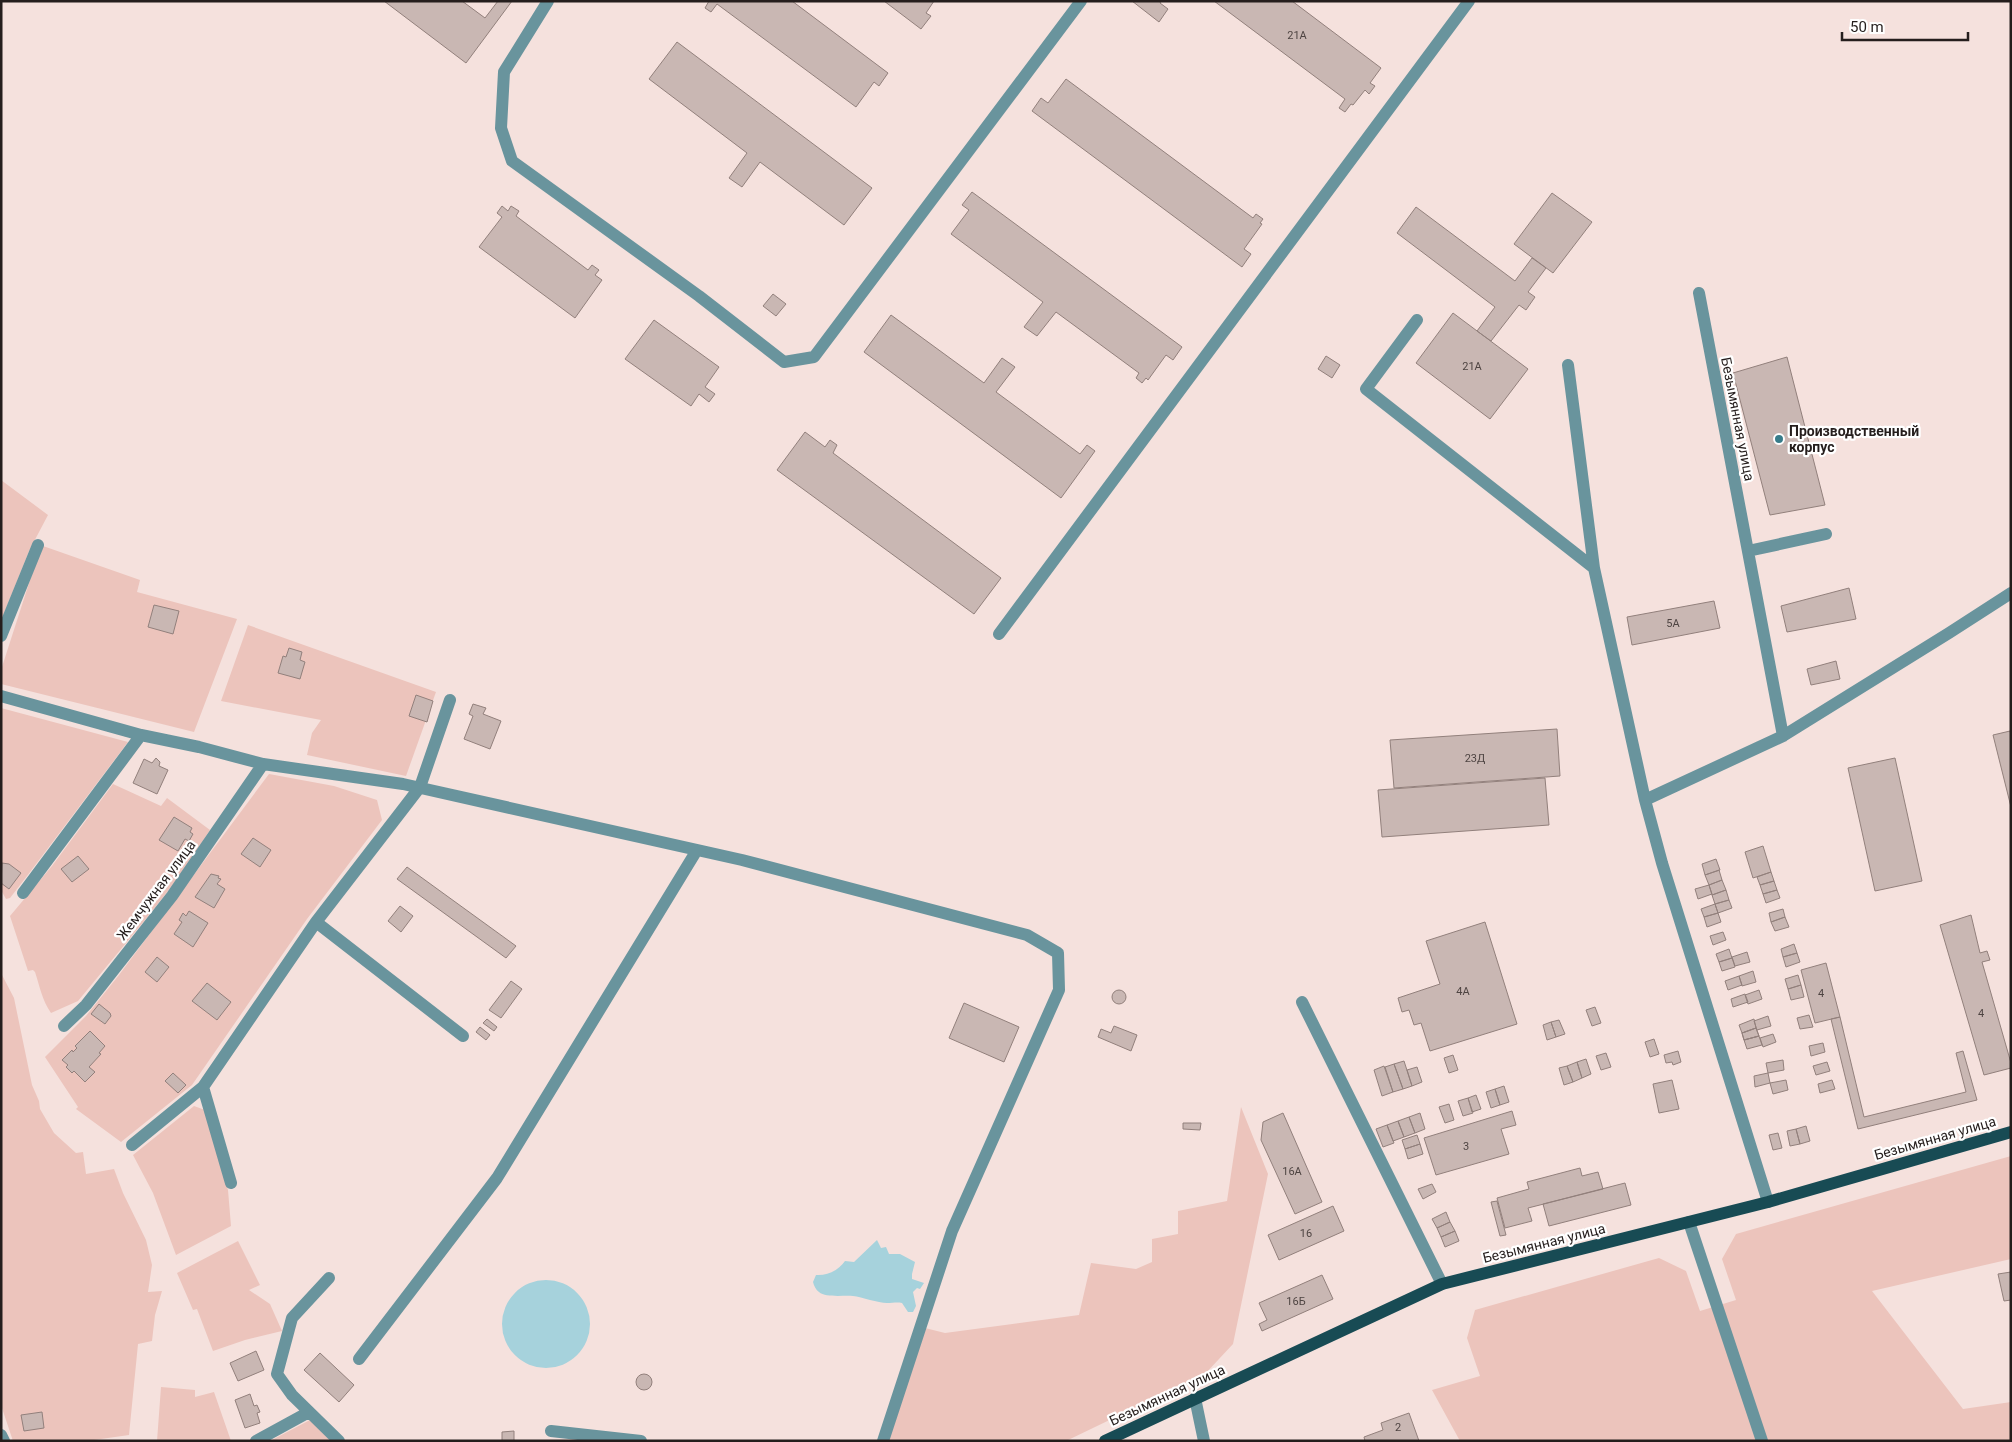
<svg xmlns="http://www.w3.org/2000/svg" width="2012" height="1442" viewBox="0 0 2012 1442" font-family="Roboto,sans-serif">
  <rect width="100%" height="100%" fill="#f5e1dd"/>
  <path fill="#ecc4bc" d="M1 480 48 515 29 551 1 621Z
    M43 546 140 580 137 592 237 619 194 732 1 684V670L31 577Z
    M248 625 436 692 406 776 307 755 312 733 321 720 221 701Z
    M1 708 128 742 27 876 10 898 6 899 1 890Z
    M269 774 334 786 377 800 382 820 307 919 192 1085 121 1142 76 1109 78 1107 45 1057 86 1016 119 975Z
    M113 784 161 806 167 798 210 830 182 873 150 914 78 1001 51 1013C42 1000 40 987 35 972L33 970 28 971 10 916 52 866Z
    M1 973 14 998 32 1085 39 1101 40 1109 54 1133 76 1153 83 1152 86 1174 114 1169 123 1193 146 1240 152 1265 148 1292 162 1291 155 1315 152 1341 138 1344 129 1435 87 1441H13L1 1405Z
    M194 1106 205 1110 228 1190 231 1226 176 1255 153 1193 133 1155Z
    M1241 1107 1268 1174 1233 1344 1205 1374 1066 1441H888L925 1328 945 1333 1079 1315 1091 1263 1136 1269 1152 1262V1239L1178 1234V1211L1227 1201Z
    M2011 1156V1259L1872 1291 1963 1409 2011 1402V1441H1460L1432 1390 1480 1376 1467 1338 1475 1310 1659 1258 1686 1271 1700 1311 1736 1300 1722 1259 1736 1234Z
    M238 1241 260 1285 249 1290 270 1304 282 1331 245 1340 213 1351 197 1309 193 1310 177 1273Z
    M161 1387 195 1390V1397L214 1392 231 1441H157Z
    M310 1420 334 1441H270Z"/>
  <path fill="#a6d2dc" d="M877 1240 881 1248 886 1247 889 1254H900L915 1262 912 1274V1279L924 1283 920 1289 917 1288 913 1292 916 1306 913 1312H908L902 1303C897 1302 893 1303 887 1303 878 1303 862 1297 853 1296 844 1295 826 1298 819 1292 816 1290 814 1286 813 1282L816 1275C827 1276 839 1270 845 1261L854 1262Z
    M502 1324a44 44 0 1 1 88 0a44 44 0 1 1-88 0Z"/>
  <path fill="#c9b7b3" stroke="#92807c" d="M384 1H462L485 18 498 1H512L466 63Z
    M709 1H792L888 73 879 86 874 82 856 107 717 4 711 12 705 8Z
    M884 1H934L926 13 931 16 921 29Z
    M1132 1H1161L1160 3 1168 9 1159 22Z
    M1214 1H1292L1381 68 1370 83 1375 86 1369 94 1365 90 1353 105 1351 104 1345 112 1339 108 1345 99Z
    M677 42 872 188 844 225 760 162 742 187 729 178 747 153 649 79Z
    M1066 79 1253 218 1256 214 1263 219 1260 223 1262 224 1244 249 1251 254 1242 267 1032 111 1041 98 1048 103Z
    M972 192 1182 347 1173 360 1166 355 1148 380 1146 378 1142 383 1136 378 1139 373 1056 312 1037 336 1024 327 1043 302 951 234 969 210 962 205Z
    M1552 193 1592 222 1553 273 1514 244Z
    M502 206 508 211 511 206 519 211 516 216 588 270 592 265 599 270 595 275 602 280 575 318 479 247 502 217 497 213Z
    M1416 207 1515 281 1532 258 1546 268 1528 292 1535 297 1526 310 1519 305 1491 341 1477 331 1495 307 1397 233Z
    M773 294 786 304 776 316 763 306Z
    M1453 313 1528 369 1490 419 1416 363Z
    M891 315 984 383 1002 358 1015 367 996 392 1080 454 1087 445 1095 451 1061 498 864 352Z
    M654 320 719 367 705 387 715 394 709 402 699 394 691 406 625 359Z
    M1326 356 1340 365 1332 378 1318 369Z
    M1787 357 1825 505 1770 515 1733 373Z
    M805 432 825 447 830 440 837 445 833 453 1001 578 974 614 777 470Z
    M1849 588 1856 619 1787 632 1781 606Z
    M1714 601 1720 628 1632 645 1627 617Z
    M154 605 179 611 173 634 148 627Z
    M289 648 302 652 300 660 305 662 300 679 278 673 283 656 286 657Z
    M1836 661 1840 679 1811 685 1807 669Z
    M416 695 433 701 427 722 409 716Z
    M473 704 486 708 483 714 501 721 490 749 464 739 473 716 469 714Z
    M1557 729 1560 776 1394 788 1390 740Z
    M2010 731 2011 735V807L1993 735Z
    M156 758 160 762 159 766 168 770 157 794 133 783 144 759 152 763Z
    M1895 758 1922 881 1875 891 1848 768Z
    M1545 778 1549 825 1382 837 1378 790Z
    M174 817 192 828 190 832 193 834 189 841 185 839 178 851 159 840Z
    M253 838 271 850 260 867 241 854Z
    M1763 846 1771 872 1753 878 1745 852Z
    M78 856 89 869 72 882 61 869Z
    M1716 859 1720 870 1705 875 1702 864Z
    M2 863 9 864 21 873 9 889 1 883Z
    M407 867 516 946 506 958 397 879Z
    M1719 870 1722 880 1709 885 1705 875Z
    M1771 872 1774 881 1760 885 1757 877Z
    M211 874 219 876 218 878 221 879 217 884 225 889 214 908 195 897Z
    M1722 880 1726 890 1712 895 1709 885Z
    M1774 881 1777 890 1763 894 1760 885Z
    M1709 885 1712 894 1698 899 1695 889Z
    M1726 890 1729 900 1715 904 1712 895Z
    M1777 890 1780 898 1766 903 1763 894Z
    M1729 900 1732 908 1718 913 1715 904Z
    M1715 904 1718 913 1704 917 1701 909Z
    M400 906 413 916 401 932 388 921Z
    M1783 909 1785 917 1771 922 1769 913Z
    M189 911 208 923 193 947 174 934 182 922 179 920 183 913 186 916Z
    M1718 913 1721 922 1707 927 1704 917Z
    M1971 915 1980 953 1987 951 1990 960 1982 962 2011 1063V1068L1984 1075 1940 925Z
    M1785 917 1789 927 1775 931 1771 922Z
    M1485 922 1517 1024 1430 1051 1421 1023 1414 1025 1409 1010 1402 1012 1398 998 1440 984 1426 941Z
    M1723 932 1726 940 1713 945 1710 936Z
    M1794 944 1797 953 1783 957 1781 949Z
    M1729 949 1732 958 1719 962 1716 954Z
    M1747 952 1750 962 1735 966 1732 957Z
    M1797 953 1800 962 1786 967 1783 957Z
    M157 957 169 967 157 982 145 972Z
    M1732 958 1735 967 1722 971 1719 962Z
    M1826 963 1840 1017 1815 1023 1801 970Z
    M1753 971 1756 982 1742 986 1739 976Z
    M1798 975 1801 985 1788 989 1785 979Z
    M1739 976 1742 985 1728 990 1725 981Z
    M511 981 522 989 501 1018 489 1010Z
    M207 983 231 1002 217 1020 192 1001Z
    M1801 985 1804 997 1791 1000 1788 989Z
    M1759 990 1762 999 1748 1004 1745 995Z
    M1112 997a7 7 0 1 1 14 0a7 7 0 1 1-14 0Z
    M1745 994 1748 1002 1733 1007 1731 999Z
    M964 1003 1019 1027 1004 1062 949 1038Z
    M99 1004 110 1013 111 1016 105 1024 91 1014Z
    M1595 1007 1601 1023 1592 1026 1586 1010Z
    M1809 1015 1813 1027 1800 1029 1797 1018Z
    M1768 1016 1771 1026 1757 1030 1754 1021Z
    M1840 1017 1864 1117 1966 1092 1956 1053 1963 1051 1977 1100 1858 1129 1831 1019Z
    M487 1019 497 1027 494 1031 483 1023Z
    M1754 1019 1756 1028 1742 1033 1739 1025Z
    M1559 1020 1565 1034 1556 1037 1551 1022Z
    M1551 1022 1556 1037 1547 1040 1543 1025Z
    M1114 1026 1137 1035 1131 1051 1098 1037 1101 1029 1111 1033Z
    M480 1027 490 1035 486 1040 476 1032Z
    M1756 1028 1759 1036 1744 1040 1742 1033Z
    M1756 1028 1759 1036 1744 1040 1742 1033Z
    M90 1031 105 1046 99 1053 101 1054 89 1067 95 1072 85 1082 74 1071 72 1073 66 1067 68 1065 62 1060 72 1050 73 1052 77 1048 75 1046Z
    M1773 1034 1776 1042 1763 1047 1760 1038Z
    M1759 1036 1762 1045 1747 1049 1744 1040Z
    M1654 1039 1659 1054 1650 1057 1645 1042Z
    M1823 1043 1825 1052 1811 1056 1809 1046Z
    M1678 1051 1681 1062 1673 1065 1672 1062 1666 1063 1664 1055Z
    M1606 1053 1611 1067 1601 1070 1596 1056Z
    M1453 1055 1458 1070 1449 1073 1444 1058Z
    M1586 1059 1591 1074 1582 1078 1577 1062Z
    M1783 1060 1784 1070 1768 1073 1766 1063Z
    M1404 1061 1412 1086 1403 1089 1394 1064Z
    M1577 1062 1582 1078 1573 1082 1567 1066Z
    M1827 1062 1830 1071 1816 1075 1813 1066Z
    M1394 1064 1403 1089 1393 1092 1385 1067Z
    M1384 1066 1393 1092 1382 1096 1374 1070Z
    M1567 1066 1573 1082 1564 1085 1559 1068Z
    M1417 1067 1422 1082 1412 1086 1407 1070Z
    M173 1073 186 1085 178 1093 165 1081Z
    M1768 1073 1770 1083 1755 1087 1754 1076Z
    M1672 1080 1679 1109 1659 1113 1653 1084Z
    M1786 1080 1788 1090 1773 1094 1770 1083Z
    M1832 1080 1835 1089 1820 1093 1818 1084Z
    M1504 1086 1509 1102 1500 1105 1495 1089Z
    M1495 1089 1500 1105 1491 1108 1486 1092Z
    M1476 1095 1481 1109 1472 1112 1468 1098Z
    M1468 1098 1473 1113 1463 1116 1458 1101Z
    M1449 1104 1454 1120 1445 1123 1439 1107Z
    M1512 1111 1516 1125 1501 1129 1509 1154 1436 1175 1424 1138Z
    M1283 1113 1322 1202 1295 1214 1261 1140 1263 1122Z
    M1420 1113 1425 1129 1415 1133 1409 1117Z
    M1409 1117 1415 1133 1404 1137 1398 1121Z
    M1398 1121 1404 1137 1393 1141 1387 1125Z
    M1183 1123H1201L1200 1130 1183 1129Z
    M1387 1125 1394 1143 1383 1147 1376 1129Z
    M1806 1126 1810 1141 1800 1144 1796 1129Z
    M1796 1129 1800 1144 1790 1146 1787 1131Z
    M1778 1133 1782 1148 1773 1150 1769 1135Z
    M1417 1135 1420 1144 1405 1149 1402 1140Z
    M1420 1144 1423 1154 1408 1159 1405 1149Z
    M1580 1168 1582 1176 1598 1172 1603 1189 1528 1208 1532 1221 1505 1228 1497 1198 1529 1189 1527 1182Z
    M1625 1183 1631 1205 1549 1226 1543 1204Z
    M1432 1184 1436 1192 1423 1199 1418 1189Z
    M1497 1201 1506 1235 1500 1236 1491 1202Z
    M1333 1206 1344 1231 1279 1260 1268 1235Z
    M1446 1212 1450 1222 1437 1228 1432 1219Z
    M1450 1222 1455 1231 1441 1237 1437 1228Z
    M1455 1231 1459 1241 1445 1247 1441 1237Z
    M2011 1272V1300L2004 1301 1998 1274Z
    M1322 1275 1333 1299 1262 1331 1259 1324 1267 1320 1259 1303Z
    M256 1351 264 1370 238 1381 230 1363Z
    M320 1353 354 1385 339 1402 304 1370Z
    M636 1382a8 8 0 1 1 16 0a8 8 0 1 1-16 0Z
    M250 1394 254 1406 257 1405 260 1412 257 1413 260 1423 245 1428 235 1400Z
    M42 1412 44 1428 24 1431 21 1415Z
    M1409 1413 1419 1441H1365L1364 1437 1383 1430 1381 1423Z
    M514 1431V1441H502V1432Z"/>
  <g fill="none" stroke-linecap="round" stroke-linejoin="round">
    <path stroke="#69949d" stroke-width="12" d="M548 1 504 72 501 128 512 161 699 296 784 362 814 357 1081 1
      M1699 293 1783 736
      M1417 320 1366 389 1594 568
      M1568 365 1594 568 1645 800 1662 863 1768 1202
      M1748 551 1826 534
      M999 634 1469 1
      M1 636 38 545
      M1 696 141 735 199 747 263 764 403 784 742 860 1027 935 1058 953 1059 990 952 1231 883 1441
      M1645 800 1783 736 1949 633 2011 593
      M23 893 141 735
      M316 922 463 1036
      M1302 1002 1442 1284
      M64 1026 86 1005 172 896 263 764
      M203 1087 231 1183
      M132 1145 203 1087 316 922 420 787 450 700
      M1689 1222 1762 1441
      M329 1278 292 1318 277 1374 292 1395 339 1441
      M359 1359 497 1178 697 850
      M1195 1398 1204 1441
      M551 1431 641 1441
      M1 1435 4 1441
      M256 1441 309 1412"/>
    <path stroke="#184b54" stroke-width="12" d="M1105 1441 1442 1284 1768 1202 2011 1132"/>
  </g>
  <circle fill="#377c8a" stroke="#fff" stroke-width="2" cx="1779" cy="439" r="5"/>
  <g text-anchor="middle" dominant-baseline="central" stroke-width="4.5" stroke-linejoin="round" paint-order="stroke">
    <g font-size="11" fill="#4e4442">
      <text x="1297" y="35">21А</text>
      <text x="1472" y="366">21А</text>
      <text x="1673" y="623">5А</text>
      <text x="1475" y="758">23Д</text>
      <text x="1463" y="991">4А</text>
      <text x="1821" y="993">4</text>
      <text x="1981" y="1013">4</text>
      <text x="1466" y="1146">3</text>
      <text x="1292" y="1171">16А</text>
      <text x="1306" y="1233">16</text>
      <text x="1296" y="1301">16Б</text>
      <text x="1398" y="1427">2</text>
    </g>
    <g font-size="14" fill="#251e1d" stroke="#fff">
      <text transform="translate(1738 419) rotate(79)">Безымянная улица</text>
      <text transform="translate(156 890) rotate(-53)">Жемчужная улица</text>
      <text transform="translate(1935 1138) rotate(-16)">Безымянная улица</text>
      <text transform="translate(1544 1243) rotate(-14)">Безымянная улица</text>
      <text transform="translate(1167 1395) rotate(-25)">Безымянная улица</text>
    </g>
    <g font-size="14" font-weight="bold" fill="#251e1d" stroke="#fff" text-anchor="start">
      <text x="1789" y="431">Производственный<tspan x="1789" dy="16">корпус</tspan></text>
    </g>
  </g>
  <rect width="2012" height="1442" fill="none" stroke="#251e1d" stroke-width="5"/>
  <path d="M1842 32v8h126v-8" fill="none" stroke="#251e1d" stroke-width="2.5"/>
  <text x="1850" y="32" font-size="15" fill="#251e1d" stroke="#ffffff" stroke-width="4" paint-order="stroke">50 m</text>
</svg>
